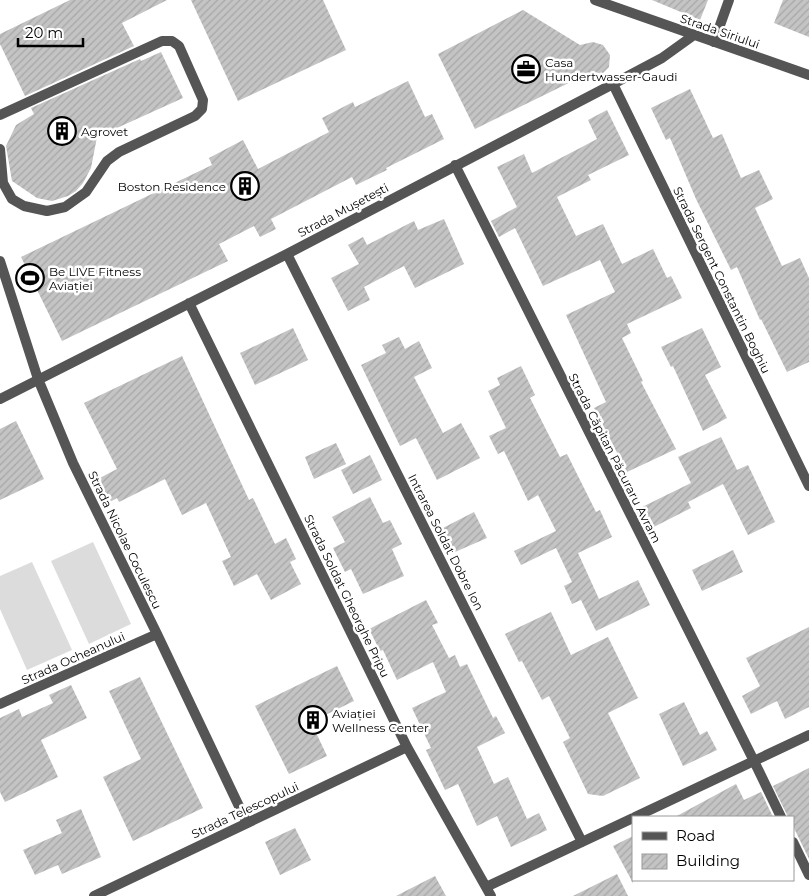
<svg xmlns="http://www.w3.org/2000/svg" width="809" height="896" viewBox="0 0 809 896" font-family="Montserrat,sans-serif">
  <defs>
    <pattern id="building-hatch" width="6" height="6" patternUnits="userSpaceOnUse" patternTransform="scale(1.25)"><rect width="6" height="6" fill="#c4c4c4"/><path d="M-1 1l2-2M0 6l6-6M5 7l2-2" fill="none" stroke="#a7a7a7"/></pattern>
  </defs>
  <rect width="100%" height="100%" fill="#fff"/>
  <path fill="#dcdcdc" d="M93 542 131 624 89 644 51 561Z
    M32 562 72 650 27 670 0 609V576Z"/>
  <path fill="url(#building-hatch)" d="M70 0H167L122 23 134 46 25 96 0 44V34Z
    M191 0H323L346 50 238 101Z
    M652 0H708L700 20Z
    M783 0H809V37L774 23Z
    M523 10 580 45 593 42 603 45 610 55 609 67 602 74 596 76 585 75 475 129 438 54Z
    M161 52 183 98 97 137 91 168 83 183 76 191 68 196 52 201 37 198 12 181 6 146 16 125 34 114 31 108 140 59 141 61Z
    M408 81 425 117 432 114 444 139 386 168 387 170 356 185 352 177 271 219 276 229 260 237 254 226 219 244 228 261 62 341 21 257 212 165 209 158 243 140 258 169 329 132 322 118 353 102 355 107Z
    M690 89 713 138 722 134 741 178 759 170 773 199 755 208 782 266 800 258 809 278V362L787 372 761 319 760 320 737 267 731 270 696 199 670 138 666 140 651 108Z
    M607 110 629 155 588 175 591 180 557 197 576 236 603 224 622 264 653 249 667 278 671 276 682 298 627 324 631 333 622 338 643 381 641 382 676 449 627 472 594 408 606 402 566 315 615 292 600 260 543 286 515 228 499 237 491 221 517 207 497 167 524 154 532 173 580 148 597 139 588 120Z
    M444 219 464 264 415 288 404 266 364 287 370 300 348 311 331 278 359 264 348 245 363 237 367 245 414 221 418 230Z
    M293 328 308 360 255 385 240 353Z
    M702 328 721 367 705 375 727 418 703 431 673 366 671 367 661 347Z
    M399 337 405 349 419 341 432 368 414 377 443 433 461 423 480 458 437 480 416 438 400 446 361 365 386 353 382 345Z
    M182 356 249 500 253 498 275 544 286 538 296 559 290 562 301 584 271 600 257 574 234 586 222 561 231 557 206 503 182 515 165 479 119 502 117 498 108 503 96 480 117 469 84 403Z
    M521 366 535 395 530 398 560 457 567 454 596 512 600 510 612 537 578 553 599 599 638 580 650 605 596 631 581 600 572 604 564 586 572 582 556 548 521 565 514 551 556 531 538 495 528 501 504 451 498 454 489 436 506 428 488 391 500 385 497 378Z
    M16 421 44 479 0 500V429Z
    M721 437 737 470 748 465 775 522 748 535 723 484 688 502 691 508 646 531 636 510 691 483 678 457Z
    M336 443 346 464 314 479 305 457Z
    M370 455 382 480 353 494 341 470Z
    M370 497 383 523 390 520 402 544 392 549 404 576 363 594 351 569 345 572 333 548 345 542 332 517Z
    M474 512 487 538 455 552 443 528Z
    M733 550 743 572 702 591 692 570Z
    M426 600 438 623 432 625 449 658 455 655 460 667 467 664 493 718 496 716 505 733 477 747 494 784 508 777 527 819 539 813 547 830 511 847 497 816 477 826 458 784 445 790 426 750 431 748 412 708 446 692 433 662 397 680 383 650 380 651 369 629Z
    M551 612 571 655 608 637 638 698 608 713 640 778 603 796 588 794 563 742 570 738 549 696 542 700 522 661 519 662 505 634Z
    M809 627V707L785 719 777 701 751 714 742 696 760 686 746 658Z
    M337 666 354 701 311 722 327 756 289 774 255 706Z
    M140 677 203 808 133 841 103 777 141 759 109 691Z
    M71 685 87 718 41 740 58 777 5 802 0 792V718L19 709 22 717 53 703 49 695Z
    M684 702 700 735 707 731 717 750 683 766 659 714Z
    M809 768V859L793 826V817H788L773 786Z
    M736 784 744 800 761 792 773 817H675Z
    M81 809 101 857 62 874 58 865 35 875 23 850 62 833 56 820Z
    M295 828 311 860 280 875 265 842Z
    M633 836V883L613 846Z
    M617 874 628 896H573Z
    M435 876 446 896H396Z"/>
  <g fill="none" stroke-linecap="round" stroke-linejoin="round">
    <path stroke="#555" stroke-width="10" d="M714 42 729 0
      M0 115 162 41H172L179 46 203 100 202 109 195 116 119 152 107 161 86 192 65 207 47 211 24 206 12 199 3 183 0 149
      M754 761 781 817
      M793 842 809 875"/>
    <path stroke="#555" stroke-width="10" d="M595 0 809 75
      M613 84 809 486
      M455 165 754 761
      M287 254 582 842
      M0 261 38 379 73 463 157 634 247 823
      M189 303 407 747 491 896
      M0 399 287 254 613 84 662 58 694 35
      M0 704 157 634
      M635 817 809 735
      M486 887 633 818
      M94 896 407 747"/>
  </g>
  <defs>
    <symbol id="office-ring" viewBox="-11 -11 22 22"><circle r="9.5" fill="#fff" stroke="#000" stroke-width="1.5"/><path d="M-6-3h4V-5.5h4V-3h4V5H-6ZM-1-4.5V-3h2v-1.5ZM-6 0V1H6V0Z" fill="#000"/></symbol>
    <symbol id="building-ring" viewBox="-11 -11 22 22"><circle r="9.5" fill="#fff" stroke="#000" stroke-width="1.5"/><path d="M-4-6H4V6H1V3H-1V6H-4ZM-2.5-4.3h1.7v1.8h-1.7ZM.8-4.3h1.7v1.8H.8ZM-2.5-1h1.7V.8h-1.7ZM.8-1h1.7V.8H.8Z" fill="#000"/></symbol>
    <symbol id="stadium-ring" viewBox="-11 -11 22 22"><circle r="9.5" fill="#fff" stroke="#000" stroke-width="1.5"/><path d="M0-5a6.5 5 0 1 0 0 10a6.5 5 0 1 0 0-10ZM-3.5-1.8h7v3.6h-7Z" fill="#000"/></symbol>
  </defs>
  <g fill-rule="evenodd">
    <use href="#office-ring" x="510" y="53" width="32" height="32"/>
    <use href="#building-ring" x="46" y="115" width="32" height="32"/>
    <use href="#building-ring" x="229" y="170" width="32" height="32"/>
    <use href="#stadium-ring" x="14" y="262" width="32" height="32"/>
    <use href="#building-ring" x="297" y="704" width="32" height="32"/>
  </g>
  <g text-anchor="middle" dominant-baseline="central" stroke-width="5" stroke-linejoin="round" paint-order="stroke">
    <g font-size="12" fill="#000" stroke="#fff">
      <text transform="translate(720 31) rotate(19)">Strada Siriului</text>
      <text transform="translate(343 210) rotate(-28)">Strada Mușetești</text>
      <text transform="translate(722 280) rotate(64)">Strada Sergent Constantin Boghiu</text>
      <text transform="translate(615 458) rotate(63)">Strada Căpitan Păcuraru Avram</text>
      <text transform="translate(125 540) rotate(64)">Strada Nicolae Coculescu</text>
      <text transform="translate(446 542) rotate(63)">Intrarea Soldat Dobre Ion</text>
      <text transform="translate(347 596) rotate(64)">Strada Soldat Gheorghe Pripu</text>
      <text transform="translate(73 658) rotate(-24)">Strada Ocheanului</text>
      <text transform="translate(245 810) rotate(-25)">Strada Telescopului</text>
    </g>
    <g font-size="12" fill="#000" stroke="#fff" text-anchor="start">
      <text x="545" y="62">Casa<tspan x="545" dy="14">Hundertwasser-Gaudi</tspan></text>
      <text x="81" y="131">Agrovet</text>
      <text x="226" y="186" text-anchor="end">Boston Residence</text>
      <text x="49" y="271">Be LIVE Fitness<tspan x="49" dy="14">Aviației</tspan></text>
      <text x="332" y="713">Aviației<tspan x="332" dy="14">Wellness Center</tspan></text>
    </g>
  </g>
  <rect x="632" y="816" width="162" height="65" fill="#ffffff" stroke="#999999"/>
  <rect x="642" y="832" width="25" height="8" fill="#555555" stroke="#999999"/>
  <text x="676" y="841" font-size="15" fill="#000000">Road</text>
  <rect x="642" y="854" width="25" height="15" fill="url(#building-hatch)" stroke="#999999"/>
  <text x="676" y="866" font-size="15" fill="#000000">Building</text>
  <path d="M18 38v8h65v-8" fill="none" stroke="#000000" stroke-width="2.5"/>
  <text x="25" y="38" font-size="15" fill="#000000" stroke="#ffffff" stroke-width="4" paint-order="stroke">20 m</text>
</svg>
